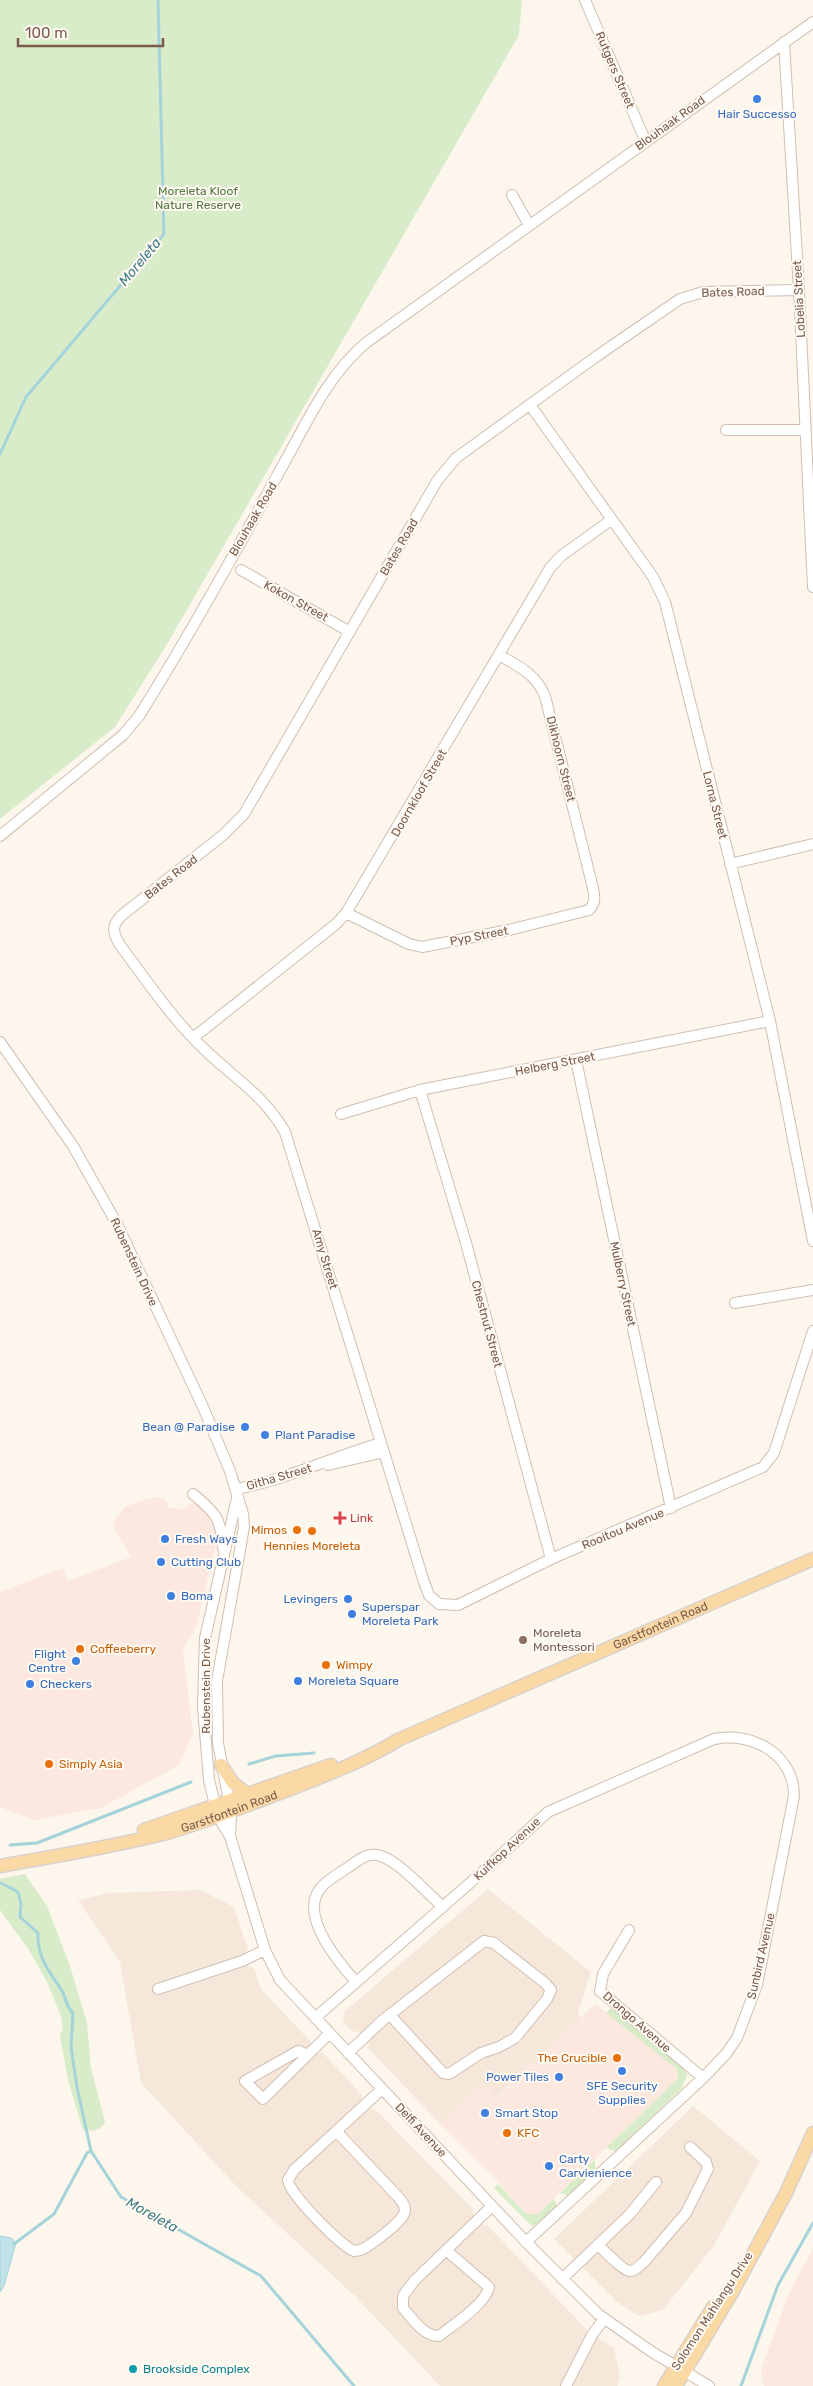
<svg xmlns="http://www.w3.org/2000/svg" width="813" height="2386" viewBox="0 0 813 2386" font-family="Rubik,sans-serif">
  <rect width="100%" height="100%" fill="#fdf6ec"/>
  <path fill="#f5e8da" d="M488 1889 591 1972 578 2012 581 2018 496 2098 482 2083 440 2124 368 2048 369 2043 359 2032 352 2031 343 2022 344 2012Z
    M200 1890 234 1907 248 1949 245 1955 248 1966 254 1968 261 1989 312 2043 311 2048 317 2054 322 2052 361 2094V2103L368 2110 375 2109 472 2208 474 2217 480 2224 488 2226 588 2331 614 2348 620 2378 617 2386H440L355 2296 237 2187 141 2083 120 1962 78 1900 109 1893Z
    M693 2106 760 2161 713 2247 663 2310 638 2316 617 2302 554 2239Z"/>
  <path fill="#fde8e0" d="M157 1497 166 1500 168 1508 185 1509 189 1504 196 1503 215 1520 217 1540 196 1627 183 1650 193 1734 179 1765 101 1808 34 1820 0 1807V1592L63 1568 68 1581 131 1557 114 1528 115 1519 125 1507 143 1500Z
    M595 2004 678 2069 677 2079 538 2214H526L492 2175 440 2124 482 2083 497 2098Z
    M813 2249V2386H764L761 2371 763 2364 789 2293Z"/>
  <path fill="#d8ecc9" d="M0 0H522L519 35 166 646 115 727 0 819Z
    M25 1874 47 1906 70 1966 87 2023 91 2068 105 2122C99 2132 94 2131 83 2130L68 2080 60 2036 63 2028 61 2016 48 1984 29 1950 0 1910V1879Z
    M611 2008 684 2068 687 2075 682 2088 616 2151 606 2148 678 2078 677 2069 606 2013Z
    M594 2160 596 2169 568 2196 560 2193Z
    M498 2184 526 2214H538L554 2199 557 2206 543 2221 532 2226 494 2188Z"/>
  <path fill="#bfe3e8" stroke="#a5d3da" d="M0 2236 11 2238 16 2243 4 2286 0 2292Z"/>
  <g fill="none" stroke-linecap="round" stroke-linejoin="round">
    <path stroke="#a5d3da" stroke-width="3" d="M0 454 26 397 164 234 158 0
      M249 1764 276 1756 314 1753
      M10 1845 37 1843 191 1782
      M1 1883 18 1892 21 1904 20 1917 38 1933C37 1956 48 1970 61 1989 67 1998 65 2006 73 2013L71 2047 77 2087 91 2151 121 2197 261 2276 354 2386
      M14 2244 54 2214 87 2153 91 2151
      M741 2386 778 2285 813 2223"/>
    <defs>
      <path id="minor" d="M585 0 645 140
        M784 42 799 290 813 587
        M512 195 529 225
        M799 290 703 292 680 299 597 356 456 458 437 481 244 814 223 835 121 916C111 926 113 934 120 945 146 980 173 1020 205 1050 233 1077 265 1096 285 1132L424 1582 429 1595 439 1604 458 1605 551 1559 763 1467 774 1453 813 1331
        M530 405 653 577 665 602 770 1021 813 1241
        M726 430H805
        M241 570 350 632
        M0 836 123 735 139 716C188 638 233 557 277 476 304 429 325 377 367 342L813 22
        M730 864 813 844
        M346 913 409 944 422 947 509 930 589 910C597 902 594 894 592 884L545 696C536 674 518 666 499 655
        M193 1038 336 924 346 913 550 568 561 556 611 520
        M0 1042 73 1146 117 1224 203 1407 230 1471 243 1514 244 1527 217 1681 218 1743 231 1812 230 1836
        M576 1060 671 1508
        M420 1090 466 1243 551 1559
        M341 1114 420 1090 770 1021
        M735 1303 813 1290
        M328 1465 384 1452
        M236 1489C286 1480 332 1457 381 1443
        M193 1494C216 1513 221 1518 223 1548
        M237 1498 205 1638 203 1707 209 1780 218 1817 230 1836 265 1950 280 1980 295 1996 526 2242 598 2314 652 2352 709 2386
        M629 1930 603 1974 600 1991 703 2078
        M356 1982C339 1963 299 1916 320 1889 326 1880 339 1874 347 1868 358 1861 367 1851 381 1856 401 1863 427 1893 443 1907
        M158 1989 242 1961 265 1950
        M315 2018 470 1883 548 1812 714 1739C753 1731 794 1755 794 1796L757 1985 737 2038 726 2054 703 2078 526 2242
        M348 2053 383 2020 484 1941 494 1943 545 1983 551 1990 547 1999 515 2038 499 2047 481 2053 449 2074 443 2073 390 2015
        M308 2055 298 2051 245 2081 263 2099 330 2033
        M337 2132 400 2199C403 2203 407 2208 404 2214 399 2224 371 2245 361 2250L354 2251C341 2246 289 2194 288 2180L294 2170 382 2089
        M598 2245C604 2250 623 2271 630 2271 636 2271 640 2265 644 2262L686 2213 708 2169 706 2162 690 2147
        M447 2251 489 2287C486 2304 453 2325 439 2336 424 2337 412 2318 403 2308V2296L414 2281 492 2206
        M562 2279 630 2214 656 2182
        M566 2386 592 2335 604 2319"/>
      <g id="major">
        <path d="M221 1765 233 1783 247 1794"/>
        <path d="M144 1830 331 1765"/>
        <path id="s1" d="M0 1866C56 1856 112 1847 167 1833 208 1821 248 1805 288 1790 326 1775 364 1761 398 1740L813 1559"/>
        <path d="M664 2386 713 2307"/>
        <path d="M676 2386 733 2291 786 2193 813 2133"/>
      </g>
    </defs>
    <use href="#minor" stroke="#d1beb0" stroke-width="12"/>
    <use href="#major" stroke="#dad1cd" stroke-width="15"/>
    <use href="#minor" stroke="#fff" stroke-width="10"/>
    <use href="#major" stroke="#fbd9a5" stroke-width="12"/>
  </g>
  <g fill="#3f7fe0" stroke="#fffaf3" stroke-width="2">
    <circle cx="757" cy="99" r="5"/>
    <circle cx="245" cy="1427" r="5"/>
    <circle cx="265" cy="1435" r="5"/>
    <circle cx="165" cy="1539" r="5"/>
    <circle cx="161" cy="1562" r="5"/>
    <circle cx="171" cy="1596" r="5"/>
    <circle cx="348" cy="1599" r="5"/>
    <circle cx="352" cy="1614" r="5"/>
    <circle cx="76" cy="1661" r="5"/>
    <circle cx="298" cy="1681" r="5"/>
    <circle cx="30" cy="1684" r="5"/>
    <circle cx="622" cy="2071" r="5"/>
    <circle cx="559" cy="2077" r="5"/>
    <circle cx="485" cy="2113" r="5"/>
    <circle cx="549" cy="2166" r="5"/>
  </g>
  <path fill="#e0444e" stroke="#fffaf3" stroke-width="2" d="M337.5 1510.5h5v5h5v5h-5v5h-5v-5h-5v-5h5z"/>
  <g fill="#e8710a" stroke="#fffaf3" stroke-width="2">
    <circle cx="297" cy="1530" r="5"/>
    <circle cx="312" cy="1531" r="5"/>
    <circle cx="80" cy="1649" r="5"/>
    <circle cx="326" cy="1665" r="5"/>
    <circle cx="49" cy="1764" r="5"/>
    <circle cx="617" cy="2058" r="5"/>
    <circle cx="507" cy="2133" r="5"/>
  </g>
  <circle fill="#8d6e63" stroke="#fffaf3" stroke-width="2" cx="523" cy="1640" r="5"/>
  <circle fill="#0f9aa8" stroke="#fffaf3" stroke-width="2" cx="133" cy="2369" r="5"/>
  <g text-anchor="middle" dominant-baseline="central" stroke-width="4" stroke-linejoin="round" paint-order="stroke">
    <g font-size="12" fill="#7a5c4d" stroke="#fffaf3">
      <text transform="translate(615 70) rotate(67)">Rutgers Street</text>
      <text transform="translate(670 123) rotate(-36)">Blouhaak Road</text>
      <text transform="translate(733 292) rotate(-2)">Bates Road</text>
      <text transform="translate(799 299) rotate(-93)">Lobelia Street</text>
      <text transform="translate(253 519) rotate(-60)">Blouhaak Road</text>
      <text transform="translate(399 547) rotate(-60)">Bates Road</text>
      <text transform="translate(296 601) rotate(29)">Kokon Street</text>
      <text transform="translate(561 759) rotate(76)">Dikhoorn Street</text>
      <text transform="translate(419 793) rotate(-60)">Doornkloof Street</text>
      <text transform="translate(715 805) rotate(76)">Lorna Street</text>
      <text transform="translate(171 877) rotate(-38)">Bates Road</text>
      <text transform="translate(479 936) rotate(-11)">Pyp Street</text>
      <text transform="translate(555 1064) rotate(-11)">Helberg Street</text>
      <text transform="translate(325 1259) rotate(73)">Amy Street</text>
      <text transform="translate(134 1262) rotate(65)">Rubenstein Drive</text>
      <text transform="translate(623 1284) rotate(78)">Mulberry Street</text>
      <text transform="translate(487 1324) rotate(75)">Chestnut Street</text>
      <text transform="translate(279 1477) rotate(-16)">Githa Street</text>
      <text transform="translate(623 1529) rotate(-23)">Rooitou Avenue</text>
      <text stroke="none"><textPath href="#s1" startOffset="706">Garstfontein Road</textPath></text>
      <text transform="translate(206 1686) rotate(-90)">Rubenstein Drive</text>
      <text stroke="none"><textPath href="#s1" startOffset="236">Garstfontein Road</textPath></text>
      <text transform="translate(507 1849) rotate(-43)">Kuifkop Avenue</text>
      <text transform="translate(761 1956) rotate(-77)">Sunbird Avenue</text>
      <text transform="translate(637 2022) rotate(41)">Drongo Avenue</text>
      <text transform="translate(421 2130) rotate(47)">Delfi Avenue</text>
      <text transform="translate(712 2311) rotate(-57)">Solomon Mahlangu Drive</text>
    </g>
    <g font-size="12" fill="#366cbe" stroke="#fffaf3" text-anchor="start">
      <text x="757" y="114" text-anchor="middle">Hair Successo</text>
      <text x="235" y="1427" text-anchor="end">Bean @ Paradise</text>
      <text x="275" y="1435">Plant Paradise</text>
      <text x="175" y="1539">Fresh Ways</text>
      <text x="171" y="1562">Cutting Club</text>
      <text x="181" y="1596">Boma</text>
      <text x="338" y="1599" text-anchor="end">Levingers</text>
      <text x="362" y="1607">Superspar<tspan x="362" dy="14">Moreleta Park</tspan></text>
      <text x="66" y="1654" text-anchor="end">Flight<tspan x="66" dy="14">Centre</tspan></text>
      <text x="308" y="1681">Moreleta Square</text>
      <text x="40" y="1684">Checkers</text>
      <text x="549" y="2077" text-anchor="end">Power Tiles</text>
      <text x="622" y="2086" text-anchor="middle">SFE Security<tspan x="622" dy="14">Supplies</tspan></text>
      <text x="495" y="2113">Smart Stop</text>
      <text x="559" y="2159">Carty<tspan x="559" dy="14">Carvienience</tspan></text>
    </g>
    <g font-size="12" fill="#537a41" stroke="#fffaf3">
      <text x="198" y="191">Moreleta Kloof<tspan x="198" dy="14">Nature Reserve</tspan></text>
    </g>
    <g font-size="12" fill="#be3a42" stroke="#fffaf3" text-anchor="start">
      <text x="350" y="1518">Link</text>
    </g>
    <g font-size="12" fill="#c56008" stroke="#fffaf3" text-anchor="start">
      <text x="287" y="1530" text-anchor="end">Mimos</text>
      <text x="312" y="1546" text-anchor="middle">Hennies Moreleta</text>
      <text x="90" y="1649">Coffeeberry</text>
      <text x="336" y="1665">Wimpy</text>
      <text x="59" y="1764">Simply Asia</text>
      <text x="607" y="2058" text-anchor="end">The Crucible</text>
      <text x="517" y="2133">KFC</text>
    </g>
    <g font-size="12" fill="#785e54" stroke="#fffaf3" text-anchor="start">
      <text x="533" y="1633">Moreleta<tspan x="533" dy="14">Montessori</tspan></text>
    </g>
    <g font-size="12" fill="#0d838f" stroke="#fffaf3" text-anchor="start">
      <text x="143" y="2369">Brookside Complex</text>
    </g>
    <g font-size="14" font-style="italic" fill="#437c86" stroke="#fffaf3">
      <text transform="translate(140 262) rotate(-50)">Moreleta</text>
      <text transform="translate(152 2215) rotate(29)">Moreleta</text>
    </g>
  </g>
  <path d="M18 38v8h145v-8" fill="none" stroke="#7a5c4d" stroke-width="2.5"/>
  <text x="25" y="38" font-size="15" fill="#7a5c4d" stroke="#fffaf3" stroke-width="4" paint-order="stroke">100 m</text>
</svg>
